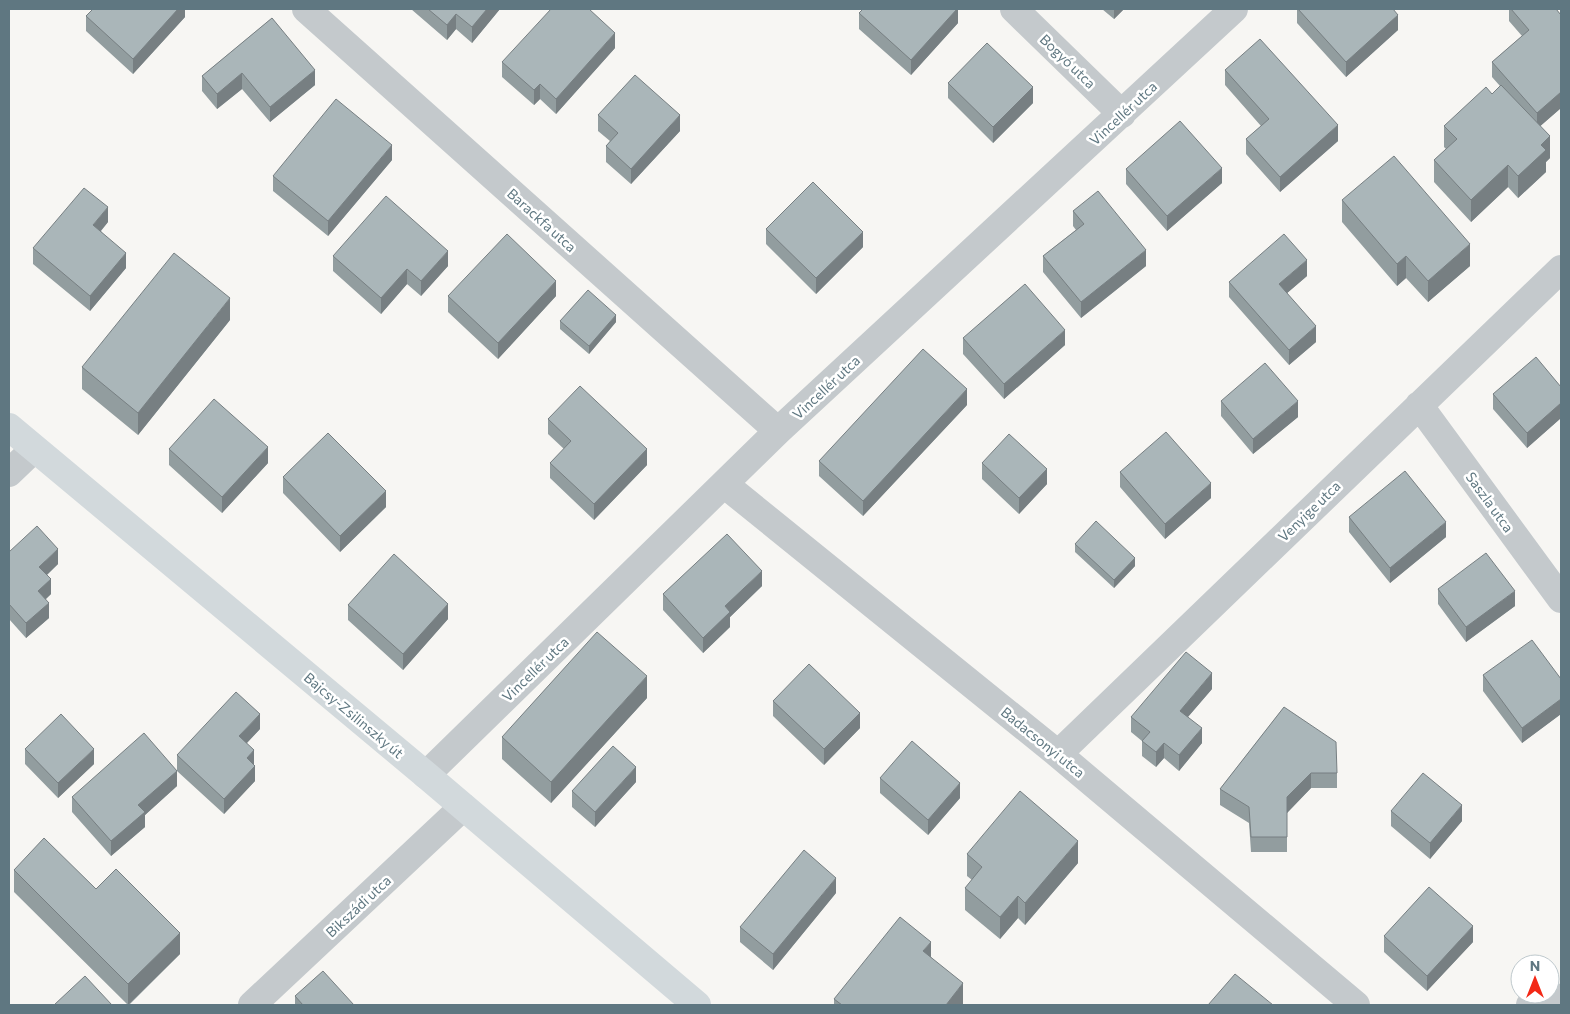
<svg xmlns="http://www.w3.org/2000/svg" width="1570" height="1014" viewBox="0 0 1570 1014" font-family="Commissioner,sans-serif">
  <rect width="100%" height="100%" fill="#f7f6f3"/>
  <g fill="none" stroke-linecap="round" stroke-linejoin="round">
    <path stroke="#c4c9cc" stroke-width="28" d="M306 9 778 431
      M1014 9 1122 114
      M1419 405 1561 599
      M9 473 34 449
      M724 484 1058 754 1356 1005
      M1058 754 1561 269
      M426 775 778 431 1234 9
      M252 1005 463 807
      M1530 1005 1550 994"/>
    <path stroke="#d2d9dc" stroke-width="28" d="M9 427 426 775 697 1005"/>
  </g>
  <path fill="#929d9f" d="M185 9V17L133 74 86 31V16Z
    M411 9H500L472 43 456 29 447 40Z
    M958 9V23L911 75 859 29V13Z
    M1102 9H1124L1114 19Z
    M1297 9H1393L1398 30 1346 77 1297 23Z
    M1509 9H1556L1561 15V108L1540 126 1550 158 1546 162V172L1518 198 1508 187 1471 222 1434 182V160L1446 149 1444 147V126L1492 94 1500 86 1492 77V62L1522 36 1509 21Z
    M272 18 315 85 270 122 242 89 217 109 202 91V76Z
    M615 48 556 114 540 99 534 105 502 77V62Z
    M1225 70 1338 141 1280 192 1246 154V139L1261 126 1225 85Z
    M948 83 1033 103 993 143 948 98Z
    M598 115 680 131 631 184 606 162V146L610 141 598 131Z
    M392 160 328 236 273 191V176Z
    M1126 169 1222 183 1167 231 1126 184Z
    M1342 200 1470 266 1428 302 1406 278 1397 286 1342 222Z
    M1073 211 1146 266 1081 318 1043 272V256L1076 230 1073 226Z
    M108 222 101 231 126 268 90 311 33 264V248Z
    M766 229 863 247 816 294 766 244Z
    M333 256 448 266 421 296 407 284 381 314 333 271Z
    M1307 276 1287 293 1316 342 1289 365 1229 297V282Z
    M448 296H556L498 359 448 312Z
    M230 320 138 435 82 389V367Z
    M560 321 616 322 589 354 560 329Z
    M963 338 1065 345 1004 399 963 354Z
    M1561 387V418L1527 448 1493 409V394Z
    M1221 401 1298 417 1253 454 1221 416Z
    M967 405 863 516 819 476V461Z
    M548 419 647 465 594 520 550 478V463L564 449 548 434Z
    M169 449 268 463 222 513 169 465Z
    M982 463 1047 484 1019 514 982 479Z
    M1120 472 1211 498 1165 539 1120 487Z
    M283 477 386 507 340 552 283 493Z
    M1349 517 1446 537 1390 583 1349 532Z
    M1075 544 1135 566 1114 588 1075 552Z
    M9 552 58 564 47 575 51 594 46 599 49 618 26 638 9 619Z
    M762 586 730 617V627L703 653 663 610V594Z
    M1438 589 1515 606 1466 642 1438 604Z
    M348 605 448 619 403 670 348 620Z
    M1483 675 1561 679V714L1522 743 1483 691Z
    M1212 689 1188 717 1202 743 1179 771 1164 758 1156 767 1142 756V741L1131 732V717Z
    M647 698 551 803 502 759V737Z
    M773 701 860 728 824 765 773 716Z
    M1284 707 1337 773V788H1311L1287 813V852H1251L1249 823 1220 805V789Z
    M260 729 247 743 254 765 255 781 224 814 177 771V786L145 815V827L111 856 72 812V797L177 771V755Z
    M25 749 94 764 58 798 25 764Z
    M880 778 960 798 928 835 880 793Z
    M636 782 595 827 572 807V791Z
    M1391 811 1462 821 1430 859 1391 826Z
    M967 854 1078 863 1025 925 1018 918 1000 939 965 910V888L972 880 967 876Z
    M14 870 96 889 180 954 129 1005H128L14 892Z
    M836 893 773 970 740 942V927Z
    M1384 936 1473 942 1427 991 1384 952Z
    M931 957 963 1005H834V999Z
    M295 996 354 1005H295Z"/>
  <path fill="#777f82" d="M178 9H185V17L133 74V59Z
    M487 9H500L472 43V27Z
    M957 9H958V23L911 75V60Z
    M1114 9H1124L1114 19Z
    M456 14V29L447 40V25Z
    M1398 15V30L1346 77V62Z
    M615 33V48L556 114V99Z
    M315 70V85L270 122V107Z
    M242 73V89L217 109V94Z
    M540 84V99L534 105V90Z
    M1033 87V103L993 143V127Z
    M1561 92V108L1537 129V113Z
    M680 115V131L631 184V169Z
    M1338 125V141L1280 192V177Z
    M1550 136V158L1546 162V172L1518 198V176L1541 145Z
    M392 145V160L328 236V221Z
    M1508 165V187L1471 222V200Z
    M1222 168V183L1167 231V216Z
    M108 207V222L93 240V225Z
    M863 232V247L816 294V278Z
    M1470 244V266L1428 302V281Z
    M1146 250V266L1081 318V302Z
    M448 251V266L421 296V281Z
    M126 253V268L90 311V296Z
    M1406 256V278L1397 286V264Z
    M1307 260V276L1279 300V284Z
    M407 269V284L381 314V298Z
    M556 281V296L498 359V343Z
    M230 298V320L138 435V413Z
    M616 315V322L589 354V346Z
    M1316 326V342L1289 365V350Z
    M1065 330V345L1004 399V384Z
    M967 389V405L863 516V501Z
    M1298 401V417L1253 454V439Z
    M1561 403V418L1527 448V433Z
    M268 447V463L222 513V497Z
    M647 449V465L594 520V504Z
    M1047 469V484L1019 514V498Z
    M1211 483V498L1165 539V524Z
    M386 491V507L340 552V536Z
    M1446 522V537L1390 583V568Z
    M58 549V564L39 582V567Z
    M1135 558V566L1114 588V580Z
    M762 571V586L730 617V627L703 653V638L725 606Z
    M51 579V594L38 606V591Z
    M1515 591V606L1466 642V627Z
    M49 603V618L26 638V623Z
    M448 604V619L403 670V654Z
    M1212 673V689L1180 726V711Z
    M647 676V698L551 803V782Z
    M1561 699V714L1522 743V728Z
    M860 713V728L824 765V749Z
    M260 714V729L239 751V736Z
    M1202 728V743L1179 771V755Z
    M1164 743V758L1156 767V752Z
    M94 749V764L58 798V783Z
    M254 750V765L247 758Z
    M255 766V781L224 814V799Z
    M636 767V782L595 827V812Z
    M177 771V786L145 815V827L111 856V841L138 805Z
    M1311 773V788L1287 813V852V797Z
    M960 783V798L928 835V820Z
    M1462 805V821L1430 859V843Z
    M1078 841V863L1025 925V903Z
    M836 878V893L773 970V954Z
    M1018 896V918L1000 939V917Z
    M1473 926V942L1427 991V976Z
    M180 933V954L128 1005V984Z
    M931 942V964L923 951Z
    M963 983V1005H946Z"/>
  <path fill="#aab6b9" stroke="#777f82" d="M93 9H178L133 59 86 16Z
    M428 9H487L472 27 456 14 447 25Z
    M551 9H589L615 33 556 99 540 84 534 90 502 62Z
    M863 9H957L911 60 859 13Z
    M1298 9H1393L1398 15 1346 62Z
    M1511 9H1556L1561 15V92L1537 113 1492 62 1529 30Z
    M272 18 315 70 270 107 242 73 217 94 202 76Z
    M1260 39 1338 125 1280 177 1246 139 1269 119 1225 70Z
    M987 43 1033 87 993 127 948 83Z
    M635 75 680 115 631 169 606 146 618 133 598 115Z
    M1501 85 1550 136 1541 145 1546 150 1518 176 1508 165 1471 200 1434 160 1457 139 1444 126 1486 87 1492 94Z
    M336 99 392 145 328 221 273 176Z
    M1180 121 1222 168 1167 216 1126 169Z
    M1394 156 1470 244 1428 281 1406 256 1397 264 1342 200Z
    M813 182 863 232 816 278 766 229Z
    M84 188 108 207 93 225 126 253 90 296 33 248Z
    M1098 191 1146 250 1081 302 1043 256 1084 224 1073 211Z
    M386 196 448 251 421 281 407 269 381 298 333 256Z
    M507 234 556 281 498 343 448 296Z
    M1284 234 1307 260 1279 284 1316 326 1289 350 1229 282Z
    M174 253 230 298 138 413 82 367Z
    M1025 284 1065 330 1004 384 963 338Z
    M588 290 616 315 589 346 560 321Z
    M923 349 967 389 863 501 819 461Z
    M1536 357 1561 387V403L1527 433 1493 394Z
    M1265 363 1298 401 1253 439 1221 401Z
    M580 386 647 449 594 504 550 463 571 441 548 419Z
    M214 399 268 447 222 497 169 449Z
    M1166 432 1211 483 1165 524 1120 472Z
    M328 433 386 491 340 536 283 477Z
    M1009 434 1047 469 1019 498 982 463Z
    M1405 471 1446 522 1390 568 1349 517Z
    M1096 521 1135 558 1114 580 1075 544Z
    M37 526 58 549 39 567 51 579 38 591 49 603 26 623 9 604V552Z
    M727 534 762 571 725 606 730 612 703 638 663 594Z
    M1486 553 1515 591 1466 627 1438 589Z
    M394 554 448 604 403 654 348 605Z
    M597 632 647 676 551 782 502 737Z
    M1532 640 1561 679V699L1522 728 1483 675Z
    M1186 652 1212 673 1180 711 1202 728 1179 755 1164 743 1156 752 1142 741 1150 732 1131 717Z
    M809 664 860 713 824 749 773 701Z
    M236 692 260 714 239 736 254 750 247 758 255 766 224 799 177 755Z
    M1284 707 1336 742 1337 773H1311L1287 797V837H1251L1249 807 1220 789Z
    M61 714 94 749 58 783 25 749Z
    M144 733 177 771 138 805 145 812 111 841 72 797Z
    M912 741 960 783 928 820 880 778Z
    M613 746 636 767 595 812 572 791Z
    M1423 773 1462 805 1430 843 1391 811Z
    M1020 791 1078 841 1025 903 1018 896 1000 917 965 888 982 867 967 854Z
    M44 838 96 889 116 869 180 933 128 984 14 870Z
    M804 850 836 878 773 954 740 927Z
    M1429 887 1473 926 1427 976 1384 936Z
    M900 917 931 942 923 951 963 983 946 1005H842L834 999Z
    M323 971 354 1005H303L295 996Z
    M1235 974 1273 1005H1208Z
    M85 976 112 1005H54Z"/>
  <g text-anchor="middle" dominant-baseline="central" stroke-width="5" stroke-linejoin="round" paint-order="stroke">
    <g font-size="14" fill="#5f7781" stroke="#fff">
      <text transform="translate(1068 61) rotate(44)">Bogyó utca</text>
      <text transform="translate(1123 113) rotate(-43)">Vincellér utca</text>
      <text transform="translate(542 220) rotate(42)">Barackfa utca</text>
      <text transform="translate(826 387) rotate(-43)">Vincellér utca</text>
      <text transform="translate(1490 502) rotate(54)">Saszla utca</text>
      <text transform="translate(1309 511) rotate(-44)">Venyige utca</text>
      <text transform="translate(535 669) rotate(-44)">Vincellér utca</text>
      <text transform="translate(354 715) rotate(40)">Bajcsy-Zsilinszky út</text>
      <text transform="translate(1043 742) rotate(39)">Badacsonyi utca</text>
      <text transform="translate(358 906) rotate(-43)">Bikszádi utca</text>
    </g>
  </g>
  <rect width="1570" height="1014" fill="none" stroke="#5f7781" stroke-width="20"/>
  <g transform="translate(1535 979)"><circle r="24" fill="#ffffff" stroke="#bfc9cd"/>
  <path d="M0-4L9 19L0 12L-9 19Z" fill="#f32816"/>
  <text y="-8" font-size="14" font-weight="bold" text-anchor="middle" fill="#5f7781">N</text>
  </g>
</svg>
